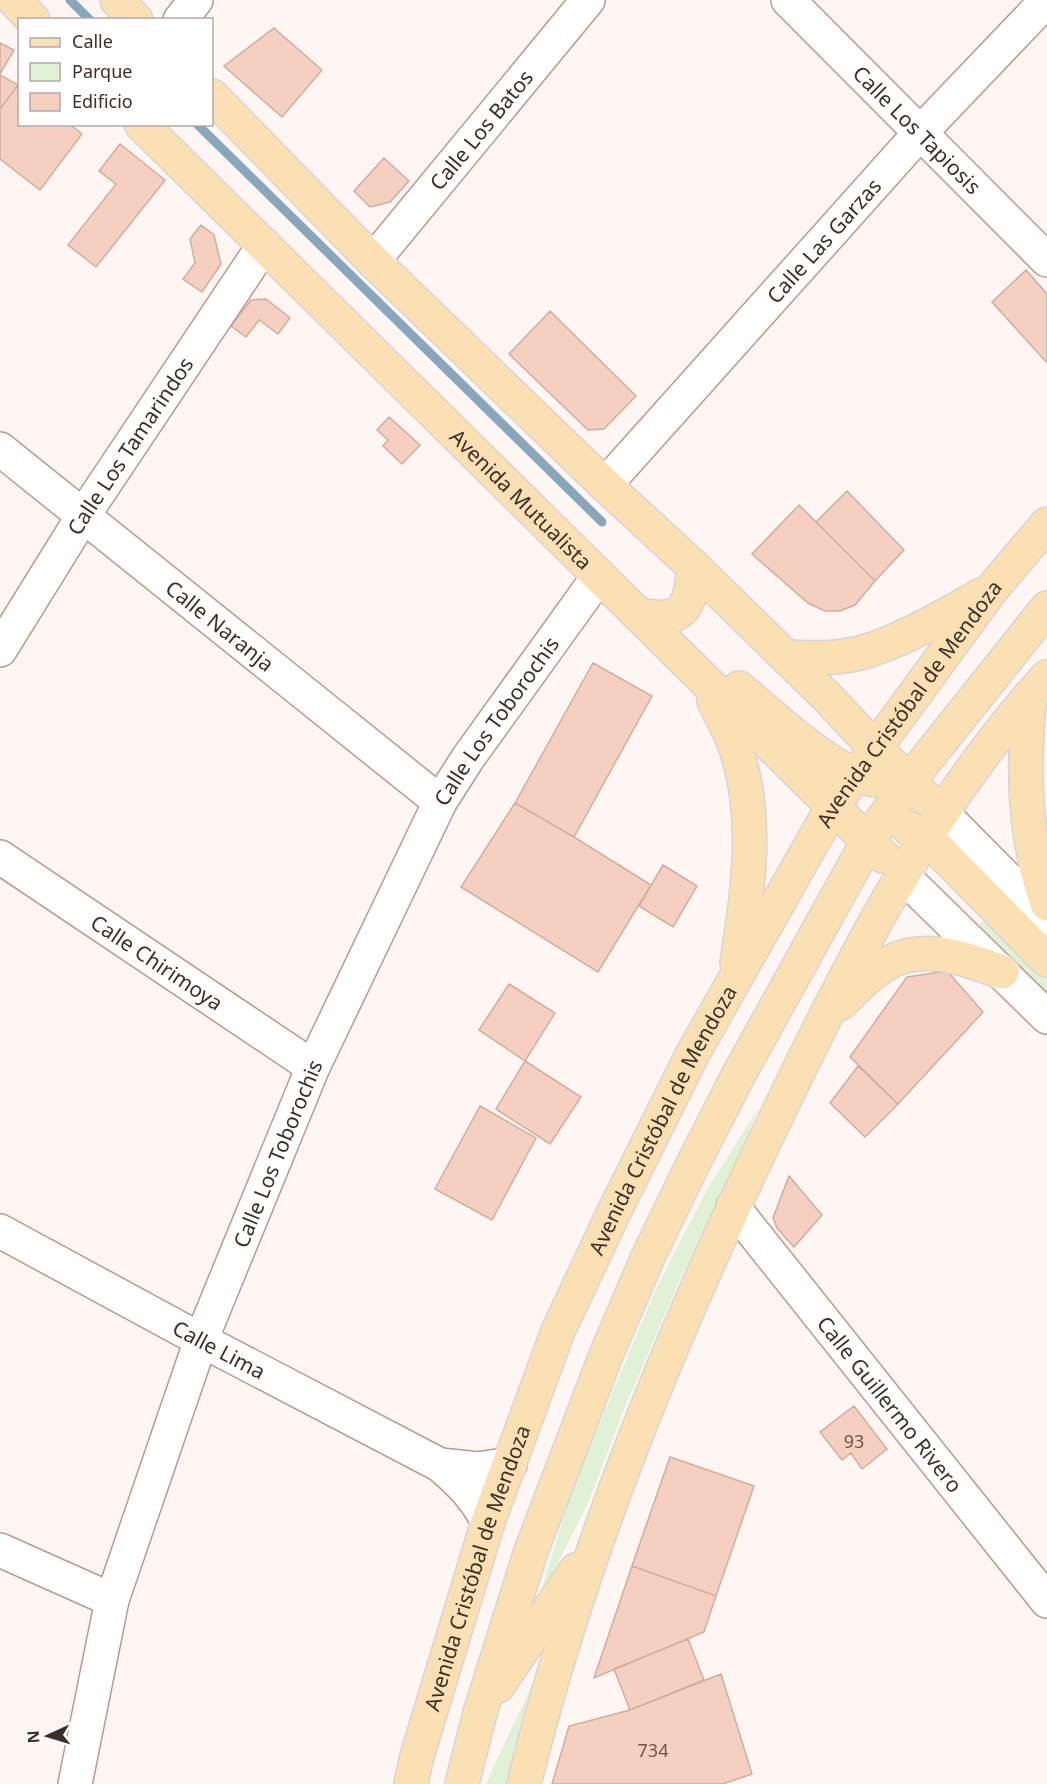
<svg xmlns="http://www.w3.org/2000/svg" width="1047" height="1784" viewBox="0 0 1047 1784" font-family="'Noto Sans',sans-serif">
  <rect width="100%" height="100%" fill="#fef6f3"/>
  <path fill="#e0f1d6" d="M990 914 1047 972V995L979 925Z
    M759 1107 728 1182 680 1279 625 1407 588 1503 537 1604 573 1486 656 1289 705 1193Z
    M551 1644 513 1784H486L488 1779Z"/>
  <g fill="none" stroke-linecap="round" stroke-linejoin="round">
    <path stroke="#88a7bd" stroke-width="9" d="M70 0 90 20
      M197 124 602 522"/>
  </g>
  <path fill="#f5d0c0" stroke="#d0ad9d" stroke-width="1.5" d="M274 28 322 70 282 117 224 66Z
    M0 43 14 50 0 74Z
    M0 75 18 85 0 109Z
    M18 85 20 124H69L82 134 40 190 0 159V109Z
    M120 144 165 180 96 267 68 245 116 184 99 171Z
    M384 158 409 181 390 202 370 207 354 191Z
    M201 225 214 235 221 264 202 292 183 279 195 263 190 239Z
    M1026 270 1047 294V363L992 302Z
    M266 299 290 318 278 334 259 320 246 337 231 326 251 300Z
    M550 311 636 396 604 429 588 430 509 354Z
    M389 417 420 445 402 464 383 446 388 440 377 430Z
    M847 491 904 550 875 581 816 522Z
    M799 505 875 581 855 605 840 611H825L808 603 752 554Z
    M593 663 652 696 574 837 515 803Z
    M515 803 574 837 651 885 598 972 461 887Z
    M663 865 697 886 673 927 639 906Z
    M947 971 983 1012 898 1104 850 1057 907 977Z
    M509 984 555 1013 525 1061 479 1030Z
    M525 1061 581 1097 550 1144 496 1109Z
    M858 1066 898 1104 865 1137 830 1103Z
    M480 1106 536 1138 492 1220 435 1189Z
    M789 1176 822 1215 794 1247 777 1228 773 1218Z
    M854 1406 887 1449 862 1469 851 1453 842 1460 820 1432Z
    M670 1457 754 1486 716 1596 632 1566Z
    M632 1566 716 1596 704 1632 594 1678Z
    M688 1639 704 1680 630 1710 614 1669Z
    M721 1674 752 1774 723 1784H552L569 1726 630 1710Z"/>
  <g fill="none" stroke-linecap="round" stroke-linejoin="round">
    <defs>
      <g id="minor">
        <path id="s1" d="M788 0 1047 260"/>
        <path d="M180 20 196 0"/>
        <path id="s2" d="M373 261 588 0"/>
        <path id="s3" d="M0 449 440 802"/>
        <path id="s4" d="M605 485 920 133 1047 0"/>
        <path id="s5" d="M0 650 83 516 264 245"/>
        <path d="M941 812 1047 919"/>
        <path id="s6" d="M0 857 313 1067"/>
        <path d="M902 875 1047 1017"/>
        <path id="s7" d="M733 1207 1047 1601"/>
        <path id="s8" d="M0 1231 201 1340 440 1465C460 1482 476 1498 488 1522"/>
        <path d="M440 1465 478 1469 510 1464"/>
        <path d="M0 1550 112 1600"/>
        <path id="s9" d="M75 1784 112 1600 201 1340 313 1067 440 802 468 758 599 576"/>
      </g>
      <g id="major">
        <path d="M14 0 33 20"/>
        <path d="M117 0 136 20"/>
        <path d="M212 96 373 261 605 485 694 567 827 697 874 747 925 797"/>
        <path id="s10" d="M141 124 883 856"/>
        <path d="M639 615C684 623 690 609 694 567"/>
        <path d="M786 657C811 658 836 659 860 653 898 643 947 615 981 595"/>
        <path d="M739 688C772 715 835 777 876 780"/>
        <path d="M1030 696C1022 768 1024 835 1047 904"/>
        <path d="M714 701C720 715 729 729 734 743 760 814 748 891 737 963"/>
        <path d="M908 828 926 837 1047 960"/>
        <path d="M841 1003C855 989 870 973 888 963 924 943 967 959 1002 972"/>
        <path d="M498 1686 576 1570"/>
        <path id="s11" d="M411 1784 417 1756 488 1522 558 1331 613 1214 692 1055 833 806 991 590 1047 524"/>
        <path d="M462 1784 480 1713 531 1551 606 1355 648 1257 692 1166 739 1074 868 841 909 781 1047 608"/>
        <path d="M524 1784C580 1557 669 1340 770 1130 846 970 927 809 1047 677"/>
      </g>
    </defs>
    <use href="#minor" stroke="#bc998a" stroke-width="36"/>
    <use href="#major" stroke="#d8d5d4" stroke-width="36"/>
    <use href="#minor" stroke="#fff" stroke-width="33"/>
    <use href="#major" stroke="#fae0b3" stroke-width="33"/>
  </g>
  <g text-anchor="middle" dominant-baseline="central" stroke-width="4.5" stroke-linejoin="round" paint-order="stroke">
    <g font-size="18" fill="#6a564e">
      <text x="854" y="1441">93</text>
      <text x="653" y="1750">734</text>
    </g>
    <g font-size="21" fill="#3c2e28" stroke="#fff">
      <text stroke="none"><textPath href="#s2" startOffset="170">Calle Los Batos</textPath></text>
      <text stroke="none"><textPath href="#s1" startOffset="183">Calle Los Tapiosis</textPath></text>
      <text stroke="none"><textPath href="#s4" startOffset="328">Calle Las Garzas</textPath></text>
      <text stroke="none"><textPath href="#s5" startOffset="242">Calle Los Tamarindos</textPath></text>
      <text stroke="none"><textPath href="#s10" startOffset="534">Avenida Mutualista</textPath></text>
      <text stroke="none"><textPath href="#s3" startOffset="282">Calle Naranja</textPath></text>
      <text stroke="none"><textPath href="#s11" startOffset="1197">Avenida Cristóbal de Mendoza</textPath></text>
      <text stroke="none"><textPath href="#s9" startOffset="1150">Calle Los Toborochis</textPath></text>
      <text stroke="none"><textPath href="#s6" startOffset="189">Calle Chirimoya</textPath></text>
      <text stroke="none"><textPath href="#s11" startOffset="712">Avenida Cristóbal de Mendoza</textPath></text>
      <text stroke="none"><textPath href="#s9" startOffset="664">Calle Los Toborochis</textPath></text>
      <text stroke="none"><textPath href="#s8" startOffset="249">Calle Lima</textPath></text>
      <text stroke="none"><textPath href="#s7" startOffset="252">Calle Guillermo Rivero</textPath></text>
      <text stroke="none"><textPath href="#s11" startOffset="226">Avenida Cristóbal de Mendoza</textPath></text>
    </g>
  </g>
  <rect x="18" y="18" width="195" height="108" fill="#ffffff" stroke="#b1aba9" stroke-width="1.5"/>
  <rect x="30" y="38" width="30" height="9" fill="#fae0b3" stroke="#b1aba9" stroke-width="1.5"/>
  <text x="72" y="48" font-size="18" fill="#3c2e28">Calle</text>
  <rect x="30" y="63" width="30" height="18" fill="#e0f1d6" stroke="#b1aba9" stroke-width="1.5"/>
  <text x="72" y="78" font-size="18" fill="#3c2e28">Parque</text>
  <rect x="30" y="93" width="30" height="18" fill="#f5d0c0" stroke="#b1aba9" stroke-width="1.5"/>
  <text x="72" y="108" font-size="18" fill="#3c2e28">Edificio</text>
  <g transform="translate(48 1736) rotate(266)" stroke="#ffffff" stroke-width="4.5" paint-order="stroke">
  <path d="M0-4.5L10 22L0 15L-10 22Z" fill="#3c2e28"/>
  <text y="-9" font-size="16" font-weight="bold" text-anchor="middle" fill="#3c2e28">N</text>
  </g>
</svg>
